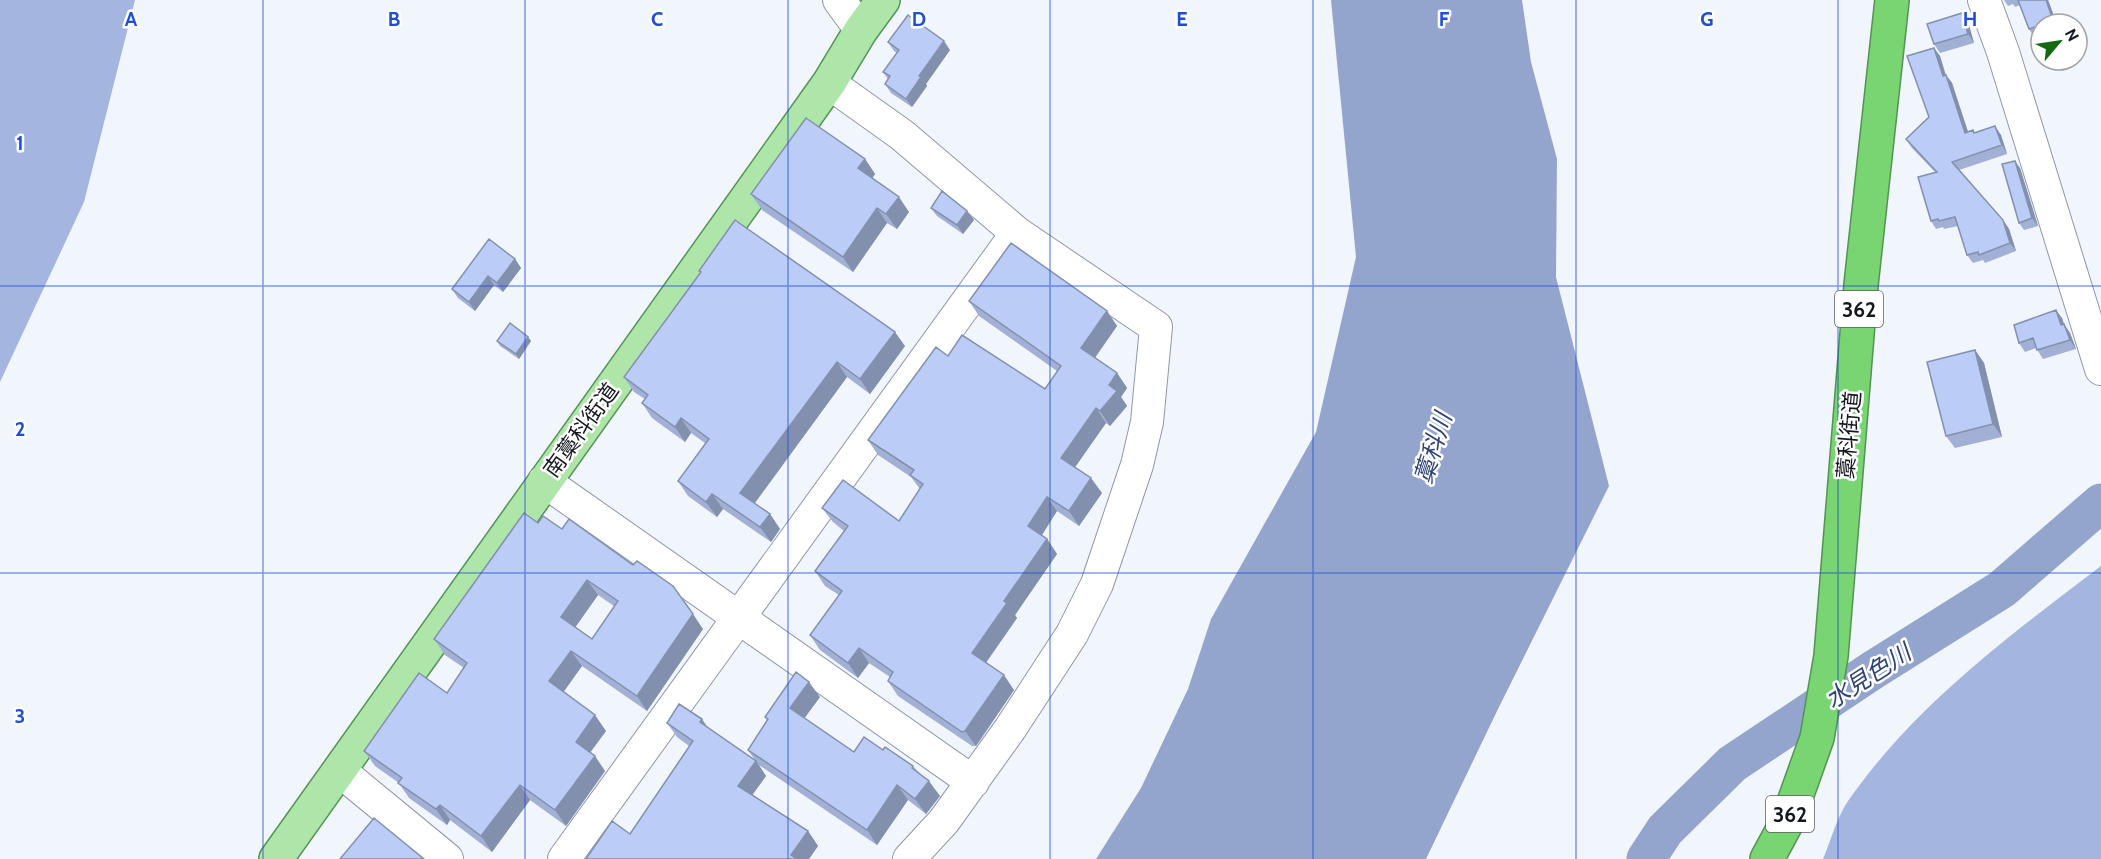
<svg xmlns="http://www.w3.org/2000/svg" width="2101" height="859" viewBox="0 0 2101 859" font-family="Cabin,'Noto Sans JP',sans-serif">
  <rect width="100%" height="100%" fill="#f1f5fc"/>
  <path fill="#a4b6df" d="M0 0H135L84 202 0 382Z
    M2101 566V859H1823C1831 840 1837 817 1848 801 1915 705 2009 636 2101 566Z"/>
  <path fill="#94a5cd" d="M1331 0H1522L1531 62 1557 159 1556 277 1609 486 1498 709 1426 859H1096L1141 788 1188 689 1211 619 1316 432 1356 257Z"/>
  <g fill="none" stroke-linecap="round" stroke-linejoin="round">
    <path stroke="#94a5cd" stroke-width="39" d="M1646 859 1665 830 1732 764 1873 670 2002 589 2101 503"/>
    <defs>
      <path id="minor" d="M839 0 861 30
        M1984 0 2003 52 2101 369
        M829 83 902 135 1017 233 1156 327 1147 422 1137 465 1097 584 1072 634 1010 729 944 821 909 859
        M544 481 973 782
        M340 771 447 859
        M564 859 1017 233"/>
      <path id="major" d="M276 859 829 83 861 30 883 0"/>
      <path id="highway" d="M1767 859 1787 822 1817 738 1831 656 1861 285 1892 0"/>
    </defs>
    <use href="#minor" stroke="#8f97a8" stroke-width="34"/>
    <use href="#major" stroke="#559355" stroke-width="36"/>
    <use href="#highway" stroke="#559355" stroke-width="36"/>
    <use href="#minor" stroke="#fff" stroke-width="32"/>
    <use href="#major" stroke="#aee6aa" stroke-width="33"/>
    <use href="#highway" stroke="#78d572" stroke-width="33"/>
  </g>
  <path fill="#a1b0d4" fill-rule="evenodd" d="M2004 0H2048L2057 24H2041V36L2035 38 2029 29 2020 5 2015 7 2013 4 2008 6Z
    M1968 22 1974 43 1940 53 1934 44Z
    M888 42 950 50 926 84 927 86 912 107 891 93 885 84 888 79 883 72 897 53 894 51Z
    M1934 48 1940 56 1946 75 1952 83 1968 132 1973 130 1975 133 2001 135 2007 154 1959 170 2003 220 2009 229 2016 251 1985 263 1983 260 1973 263 1967 255 1958 226 1944 229 1943 227 1936 229 1931 221 1935 172 1912 148 1906 139 1929 117Z
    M865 159 875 174 872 178 909 212 897 229 887 223 853 272 762 210 751 194Z
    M2020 168 2038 226 2024 230 2019 223Z
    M931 208 967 211 974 220 963 234 937 216Z
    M515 259 521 268 503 292 494 285 475 311 458 298 452 289Z
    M699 271 905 346 870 394 847 377 755 503 770 514 780 529 771 542 723 509 717 517 688 496 678 481 705 443 691 433 685 442 652 418 642 403 645 399 634 392 624 377 700 273Z
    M969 301 1107 311 1117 326 1095 358 1117 373 1127 388 1121 397 1127 406 1110 426 1106 423 1075 467 1102 493 1079 526 1057 511 1042 535 1047 539 1057 554 1015 615 1017 618 986 663 1014 690 976 746H972L898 696 888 681 890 677 869 663 858 678 820 650 810 635 839 595 825 586 815 571 844 531 833 522 822 508 899 521 920 489 911 477 878 455 868 440 948 356 1045 389 1057 371 979 316Z
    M2062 318 2064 324 2070 333 2076 349 2043 359 2036 348 2025 352 2019 343Z
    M528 337 531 341 519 359 500 346 497 341Z
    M1975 350 1984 363 2002 437 1955 448 1946 436Z
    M538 523 703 629 647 711 582 666 563 692 606 731 590 752 605 771 566 826 530 800 492 852 450 820 447 825 409 798 399 783 375 766 364 751 447 693 464 668 445 655 434 639ZM598 595 614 606 592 639 575 627Z
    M820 697 804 718 854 752 883 750 913 766 940 796 926 814 908 800 877 845 759 765 766 776 752 795 808 831 818 846 809 859H586L630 834 689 746 677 737 667 723 709 729 755 760 748 750 767 721 765 717Z"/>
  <path fill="#8390ad" d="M2046 0H2048L2057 24H2056L2053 20Z
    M1962 13 1968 22 1974 43 1968 34Z
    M944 41 950 50 926 84 927 86 912 107 906 99 919 76Z
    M1934 48 1940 56 1948 84 1943 76Z
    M1946 75 1952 83 1971 141 1965 133Z
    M1995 126 2001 135 2007 154 2002 145Z
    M865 159 875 174 869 184 858 168Z
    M2015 161 2020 168 2038 226 2032 218Z
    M899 197 909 212 897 229 886 214Z
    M877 208 887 223 853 272 843 257Z
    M967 211 974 220 963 234 957 225Z
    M2003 220 2009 229 2016 251 2010 243Z
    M515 259 521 268 503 292 497 283Z
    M488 276 494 285 475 311 469 302Z
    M2056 310 2062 318 2067 334 2061 325Z
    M1107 311 1117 326 1091 363 1081 348Z
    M2064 324 2070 333 2076 349 2070 340Z
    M895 332 905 346 870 394 860 379Z
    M528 337 531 341 519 359 516 354Z
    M1975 350 1984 363 2002 437 1993 424Z
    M837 362 847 377 751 508 740 493Z
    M1117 373 1127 388 1121 397 1127 406 1110 426 1100 411 1109 385Z
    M1096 408 1106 423 1071 473 1061 458Z
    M681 418 691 433 685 442 675 427Z
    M1091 478 1102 493 1079 526 1069 511Z
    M712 494 723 509 717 517 706 502Z
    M1047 497 1057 511 1038 541 1028 526Z
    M770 514 780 529 771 542 760 527Z
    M1047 539 1057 554 1015 615 1017 618 982 668 972 653 1004 601Z
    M587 580 598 595 572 632 561 617Z
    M693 614 703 629 647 711 637 696Z
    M859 648 869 663 858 678 848 663Z
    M571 651 582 666 560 697 549 681Z
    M1004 675 1014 690 976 746 965 731Z
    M809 682 820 697 801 723 790 708Z
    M595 715 606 731 587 757 576 742Z
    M702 719 712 734 700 722Z
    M595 756 605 771 566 826 555 810Z
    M756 761 766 776 748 801 738 786Z
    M929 781 940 796 926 814 915 799Z
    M520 785 530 800 492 852 481 836Z
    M897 785 908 800 877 845 867 830Z
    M440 805 450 820 447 825 436 809Z
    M808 831 818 846 809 859H794L791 855Z"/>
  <path fill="#bbcdf7" stroke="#8390ad" stroke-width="1.5" fill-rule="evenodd" d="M2018 0H2046L2053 20 2041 24V25L2029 29Z
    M1962 13 1968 34 1934 44 1927 24Z
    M908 15 944 41 919 76 921 77 906 99 885 84 890 76 883 72 899 50 888 42Z
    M1934 48 1943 76 1946 75 1965 133 1973 130 1974 133 1995 126 2002 145 1952 162 2003 220 2010 243 1979 255 1978 252 1967 255 1955 217 1939 221 1938 219 1931 221 1918 177 1937 172 1906 139 1929 117 1907 56Z
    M806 118 865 159 858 168 899 197 886 214 877 208 843 257 751 194Z
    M2015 161 2032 218 2019 223 2002 164Z
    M942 191 967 211 957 225 931 208Z
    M735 220 895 332 860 379 837 362 740 493 770 514 760 527 712 494 706 502 678 481 709 439 681 418 675 427 642 403 648 395 624 377 701 272 699 271Z
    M489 239 515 259 497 283 488 276 469 302 452 289Z
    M1011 243 1107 311 1081 348 1117 373 1109 385 1117 391 1100 411 1096 408 1061 458 1091 478 1069 511 1047 497 1028 526 1047 539 1004 601 1007 603 972 653 1004 675 965 731 962 732 888 681 893 672 859 648 848 663 810 635 842 591 815 571 848 526 822 508 843 480 899 521 923 484 910 475 914 470 868 440 936 347 948 356 962 335 1045 389 1061 366 969 301Z
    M2056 310 2061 325 2064 324 2070 340 2037 350 2033 338 2019 343 2014 325Z
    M510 323 528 337 516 354 497 341Z
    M1975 350 1993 424 1946 436 1927 362Z
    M524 513 538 523 543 516 562 529 569 519 633 565 637 561 673 586 693 614 637 696 571 651 549 681 595 715 576 742 595 756 555 810 520 785 481 836 440 805 436 809 398 783 402 778 364 751 419 673 447 693 467 663 434 639ZM587 580 618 601 592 639 561 617Z
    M796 672 809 682 790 708 854 752 864 737 883 750 885 747 913 766 912 768 929 781 915 799 897 785 867 830 748 750 768 719 765 717Z
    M679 704 702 719 700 722 756 761 738 786 808 831 791 855 797 859H586L612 821 630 834 693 741 667 723Z
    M374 818 424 859H340Z"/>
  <path fill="none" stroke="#1d4ed8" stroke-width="1.5" stroke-opacity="0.55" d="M263 0V859M525 0V859M788 0V859M1050 0V859M1313 0V859M1576 0V859M1838 0V859M0 286H2101M0 573H2101"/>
  <g text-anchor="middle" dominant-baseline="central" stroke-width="5" stroke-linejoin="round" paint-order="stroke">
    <g fill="#fff" stroke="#5b5d62" stroke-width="1.5">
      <rect x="1835" y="291" width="48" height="36" rx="4.5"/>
      <rect x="1766" y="796" width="48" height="36" rx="4.5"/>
    </g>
    <g font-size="21" font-weight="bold" fill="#15181e">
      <text x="1859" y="309">362</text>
      <text x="1790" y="814">362</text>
    </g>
    <g font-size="22" fill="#15181e" stroke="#fff">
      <text transform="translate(581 430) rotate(-54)">南藁科街道</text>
      <text transform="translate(1849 435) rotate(-85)">藁科街道</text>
    </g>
    <g font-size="24" font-style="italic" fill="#2e4276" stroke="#fff">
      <text transform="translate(1433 448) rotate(-73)">藁科川</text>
      <text transform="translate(1868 676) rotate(-33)">水見色川</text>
    </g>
  </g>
  <g font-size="20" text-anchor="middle" font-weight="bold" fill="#1d4ed8" stroke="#fff" stroke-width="5" stroke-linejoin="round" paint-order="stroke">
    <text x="131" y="26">A</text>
    <text x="394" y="26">B</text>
    <text x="657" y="26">C</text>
    <text x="919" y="26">D</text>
    <text x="1182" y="26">E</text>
    <text x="1444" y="26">F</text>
    <text x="1707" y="26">G</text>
    <text x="1970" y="26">H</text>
    <text x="20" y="150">1</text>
    <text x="20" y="436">2</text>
    <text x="20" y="723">3</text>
  </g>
  <g transform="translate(2059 42) rotate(61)"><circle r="28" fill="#ffffff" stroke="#a1a3a5" stroke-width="1.5"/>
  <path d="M0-4.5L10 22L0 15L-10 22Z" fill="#136a11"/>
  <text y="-9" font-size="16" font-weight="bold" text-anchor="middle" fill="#15181e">N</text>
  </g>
</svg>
